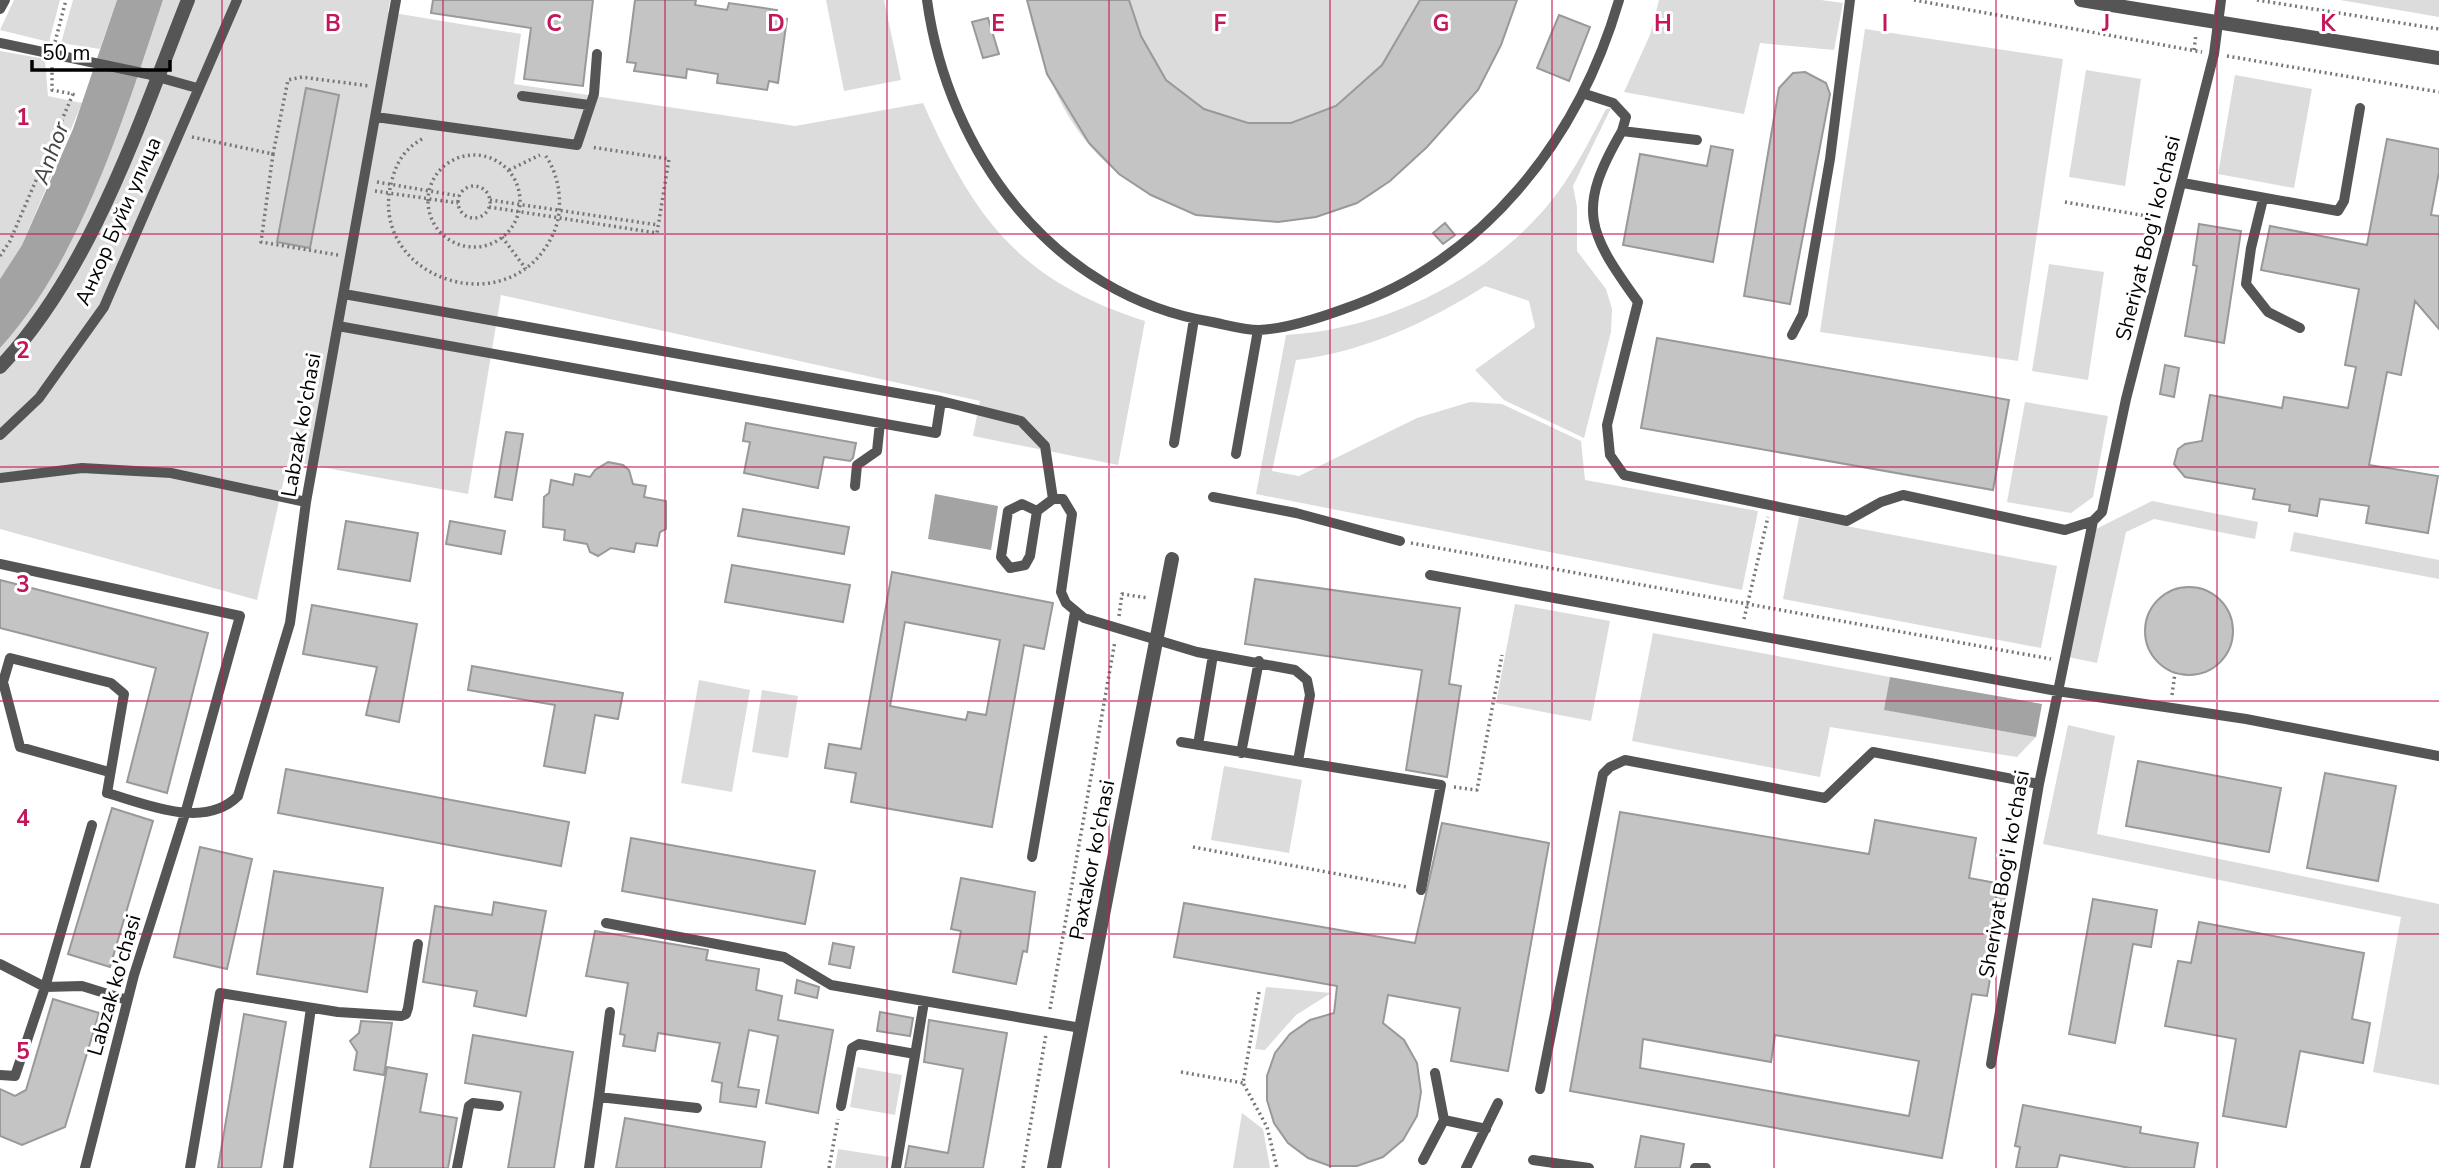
<svg xmlns="http://www.w3.org/2000/svg" width="2439" height="1168" viewBox="0 0 2439 1168" font-family="'Nunito Sans',sans-serif">
  <rect width="100%" height="100%" fill="#fff"/>
  <path fill="#dcdcdc" d="M14 0H60L49 42 0 30Z
    M73 0H117L100 49 61 43Z
    M163 0H390L388 12 521 34 514 84 795 126 923 103C975 220 1020 281 1145 321L1118 465 973 436 980 401 501 295 468 494 288 461 257 600 0 529V348C82 259 125 114 163 0Z
    M826 0H884L901 80 844 91Z
    M1027 0H1517C1490 74 1469 108 1411 162 1395 177 1377 194 1356 203 1324 218 1288 222 1253 221 1211 219 1194 214 1157 194 1145 188 1131 182 1120 174 1066 135 1039 63 1027 0Z
    M1659 0H1821L1843 3 1834 50 1760 43 1744 114 1624 92 1650 35Z
    M2340 0H2439V17Z
    M1865 29 2063 59 2018 361 1820 332Z
    M0 51 45 59 48 96 82 103 22 245 0 279Z
    M2086 70 2141 79 2125 186 2069 177Z
    M2235 75 2312 89 2294 188 2218 174Z
    M1611 108 1573 186 1577 207V251L1606 289 1612 309 1611 332 1584 438 1504 400 1475 370 1535 327 1529 301 1485 286C1428 322 1364 352 1296 360L1272 471 1299 476 1417 418 1470 402 1502 404 1581 441 1585 480 1758 511 1742 590 1256 494 1286 335C1384 329 1484 281 1548 205 1572 176 1589 142 1606 109Z
    M2049 264 2104 272 2088 380 2032 371Z
    M2025 402 2108 416 2093 497 2071 513 2007 502Z
    M2152 501 2258 522 2255 539 2154 519 2126 532 2097 663 2068 657 2096 529Z
    M1799 517 2057 566 2041 648 1783 599Z
    M2294 532 2439 560V579L2290 551Z
    M1515 604 1610 621 1591 721 1496 703Z
    M1653 633 1890 677 1885 710 2036 737 2017 757 1830 727 1820 777 1632 741Z
    M699 680 750 690 732 792 681 783Z
    M762 690 798 696 788 758 752 752Z
    M2068 725 2115 736 2097 834 2439 904V1085L2373 1072 2401 917 2043 844Z
    M1224 766 1302 780 1289 853 1211 840Z
    M1266 987 1331 993 1296 1015 1265 1050 1255 1049Z
    M857 1067 902 1075 895 1115 850 1107Z
    M1242 1113 1263 1129 1270 1168H1233Z
    M838 1149 889 1157 887 1168H835Z"/>
  <path fill="#a3a3a3" d="M117 0H163C125 114 82 259 0 348V279L22 245 73 129Z
    M935 494 998 506 991 550 928 539Z
    M1890 677 2042 704 2036 737 1884 710Z"/>
  <path fill="#c4c4c4" stroke="#999" stroke-width="2" fill-rule="evenodd" d="M433 0H593L583 86 524 79 531 28 431 13Z
    M635 0H696L695 5 727 10 729 3 777 10 776 18 787 19 778 83 769 81 767 90 717 83 718 74 687 69 686 78 634 71 636 63 627 62Z
    M1027 0H1129L1141 36 1166 80 1204 109 1248 123H1291L1336 106 1382 65 1420 0H1517L1501 45 1478 90 1427 147 1390 181 1357 203 1316 217 1278 222 1196 215 1151 195 1119 174 1089 143 1047 74Z
    M1559 15 1590 27 1569 81 1537 68Z
    M988 18 999 54 983 58 972 22Z
    M1805 72 1826 83 1830 94 1790 304 1744 296 1779 88 1793 73Z
    M306 88 339 95 310 248 277 242Z
    M2387 139 2439 149V172L2431 215 2439 216V329L2415 301 2401 375 2387 372 2369 465 2438 476 2428 533 2366 523 2369 506 2320 499 2317 516 2289 511 2290 505 2253 499 2255 489 2185 477 2174 464 2178 449 2185 444 2202 441 2210 395 2282 408 2284 397 2348 408 2356 367 2345 365 2359 289 2261 270 2270 226 2367 245Z
    M1711 146 1733 150 1713 262 1623 245 1640 154 1707 166Z
    M1445 223 1455 235 1443 244 1433 233Z
    M2199 224 2241 231 2224 343 2185 336 2197 266 2193 265Z
    M1657 338 2009 400 1993 490 1641 428Z
    M2165 365 2179 368 2174 397 2160 394Z
    M746 423 856 443 853 458 850 461 824 457 818 488 744 473 750 442 743 441Z
    M506 432 523 434 512 500 495 497Z
    M608 462 623 465 629 470 633 484 646 486 644 497 666 501V529L660 532 657 546 636 543 634 552 611 548 598 556 590 552 587 544 564 540 565 530 543 527 544 497 549 493 551 480 573 485 575 474 590 477 595 470Z
    M743 509 849 527 844 554 738 536Z
    M346 521 418 533 410 581 338 569Z
    M450 521 505 531 501 554 446 544Z
    M732 565 850 585 843 622 725 602Z
    M892 572 1053 603 1044 649 1024 645 992 827 851 802 856 773 825 768 829 744 861 749ZM905 622 1000 640 986 715 968 712 966 720 890 706Z
    M1255 579 1460 608 1449 684 1461 686 1447 777 1406 770 1422 670 1245 644Z
    M0 580 208 633 167 793 127 782 156 668 0 628Z
    M2145 631a44 44 0 1 1 88 0a44 44 0 1 1-88 0Z
    M312 605 417 624 399 722 366 715 377 667 303 654Z
    M472 666 623 693 618 719 595 715 585 773 544 766 555 705 468 690Z
    M2138 761 2281 788 2269 852 2126 826Z
    M286 769 569 822 561 866 278 813Z
    M2325 773 2396 786 2378 881 2307 868Z
    M112 808 153 821 110 967 68 954Z
    M1620 812 1869 854 1875 820 1976 838 1969 878 2007 885 1987 996 1972 994 1942 1158 1570 1091ZM1775 1035 1919 1061 1909 1116 1640 1068 1643 1039 1771 1062Z
    M1442 823 1549 843 1508 1071 1451 1061 1460 1008 1388 995 1383 1023 1404 1040 1417 1063 1421 1092 1417 1116 1403 1140 1383 1157 1357 1166H1330L1308 1158 1288 1143 1274 1123 1267 1100V1076L1275 1053 1290 1034 1310 1020 1334 1013 1337 986 1174 957 1184 903 1415 943Z
    M631 838 815 871 805 924 622 891Z
    M200 847 252 859 227 969 174 957Z
    M274 871 383 888 367 992 257 974Z
    M961 878 1035 892 1027 952 1023 951 1016 984 953 972 961 931 951 929Z
    M2093 899 2157 910 2151 947 2133 944 2115 1043 2069 1034Z
    M494 902 546 911 526 1016 474 1006 477 991 423 982 435 906 492 915Z
    M2199 922 2364 953 2352 1019 2370 1023 2363 1063 2300 1051 2286 1127 2223 1116 2236 1039 2165 1026 2178 961 2191 963Z
    M595 931 708 950 706 960 759 969 756 990 782 996 778 1020 833 1030 818 1113 766 1103 778 1036 749 1030 738 1087 759 1090 756 1107 720 1102 722 1083 712 1081 720 1043 658 1033 655 1051 623 1046 625 1035 620 1034 628 983 586 976Z
    M833 943 854 947 850 968 829 964Z
    M797 980 819 987 817 998 795 993Z
    M53 999 99 1013 65 1127 22 1145 0 1136V1089L15 1096 26 1090Z
    M880 1012 913 1018 910 1036 877 1031Z
    M244 1014 286 1022 261 1168H218Z
    M929 1020 1007 1033 983 1168H905L909 1146 948 1153 963 1069 924 1062Z
    M361 1021 392 1023 384 1075 354 1070 357 1052 350 1041 359 1033Z
    M473 1035 573 1052 554 1168H508L521 1092 465 1083Z
    M387 1067 427 1074 420 1112 457 1118 448 1168H370Z
    M2023 1105 2141 1127 2140 1133 2198 1143 2194 1168H2130L2060 1155 2057 1168H2016L2020 1147 2015 1146Z
    M625 1118 765 1142 761 1168H616Z
    M1641 1136 1684 1144 1680 1168H1635Z"/>
  <g fill="none" stroke-linecap="round" stroke-linejoin="round">
    <path stroke="#777" stroke-width="3.5" stroke-dasharray="2 3.5" stroke-linecap="butt" d="M1914 0 2202 52
      M2257 0 2439 29
      M55 42 66 0
      M2194 50 2196 34
      M2227 56 2439 92
      M192 137 273 154 288 80 302 77 369 86
      M422 139C405 149 397 161 392 180 364 278 512 329 554 232 564 209 560 175 545 155
      M273 154 261 242 338 255
      M428 201a46 46 0 1 1 92 0a46 46 0 1 1-92 0Z
      M509 170 540 155
      M377 182 459 196
      M458 202a16 16 0 1 1 32 0a16 16 0 1 1-32 0Z
      M375 191 458 203
      M490 200 658 225
      M2065 202 2158 218
      M489 207 657 233 669 159 591 147
      M502 237 526 269
      M0 256 10 241 73 94 52 90V67
      M1411 543 2051 659
      M1119 616 1122 594 1148 598
      M1744 619 1768 517
      M2172 695 2175 673
      M1454 787 1477 790 1502 655
      M1193 847 1407 887
      M1259 992 1243 1083 1267 1127 1277 1168
      M1050 1009 1115 641
      M1181 1072 1243 1083
      M829 1168 838 1119
      M1023 1168 1046 1034"/>
    <path stroke="#555" stroke-width="10" d="M927 0C948 153 1053 296 1212 322 1227 325 1244 330 1259 330 1286 329 1316 319 1341 310 1483 262 1578 141 1619 0
      M0 9 5 0
      M0 43 147 74 197 88
      M1585 94 1613 103 1626 117 1622 131
      M522 96 589 105
      M376 117 577 145 594 94 597 54
      M1697 140 1622 131C1576 210 1587 231 1638 302L1607 425 1610 455 1624 475 1847 521 1881 502 1903 495 2065 530 2093 521 2102 512 2126 399 2214 54 2221 0
      M2183 183 2338 211 2344 201 2360 108
      M2263 199 2251 248 2246 284 2268 312 2300 328
      M344 294 941 401 1021 421 1045 446 1053 499
      M338 326 936 433 941 401
      M1792 335 1803 314 1830 159 1850 0
      M0 435 39 398 104 307 237 0
      M1174 443 1194 319
      M1236 454 1258 330
      M0 478 82 468 171 473 306 502
      M855 486 857 465 877 451 880 423
      M1213 497 1296 513 1400 541
      M1037 511 1022 504 1008 511 1001 557 1010 568 1025 565 1030 556 1037 511 1053 499H1063L1072 514 1061 592 1066 603 1084 618 1197 652 1295 670 1307 680 1310 695 1298 761
      M0 564 240 616 185 814 134 975 85 1168
      M1430 575 2057 691 2246 719 2439 756
      M1181 742 1441 785 1421 890
      M1198 745 1213 655
      M1241 753 1259 661
      M109 772 20 747 3 682 10 658 111 683 124 694 107 793C147 804 204 830 238 796L290 623 306 502 396 0
      M1032 857 1075 612
      M606 923 784 957 831 985 1081 1028
      M0 964 45 987 82 986 127 1000
      M1991 1064 2039 784 2093 521
      M1435 1073 1444 1120
      M0 1075 15 1076 45 987 92 825
      M1540 1089 1603 774 1610 767 1625 760 1825 798 1873 752 2039 784
      M599 1097 610 1012
      M841 1106 852 1048 859 1044 915 1054
      M1423 1160 1444 1120 1486 1129
      M1533 1160 1589 1168
      M190 1168 220 993 338 1012 401 1016 406 1014 408 1008 418 944
      M288 1168 311 1008
      M457 1168 469 1106 473 1103 499 1106
      M589 1168 599 1097 697 1108
      M896 1168 924 1002
      M1466 1168 1498 1103
      M1695 1168H1706"/>
    <path stroke="#555" stroke-width="14" d="M2081 0 2439 58
      M0 367C92 270 139 123 188 0
      M1054 1168 1172 559"/>
  </g>
  <path fill="none" stroke="#c2185b" stroke-width="2" stroke-opacity="0.55" d="M222 0V1168M443 0V1168M665 0V1168M887 0V1168M1109 0V1168M1330 0V1168M1552 0V1168M1774 0V1168M1996 0V1168M2217 0V1168M0 234H2439M0 467H2439M0 701H2439M0 934H2439"/>
  <g text-anchor="middle" dominant-baseline="central" stroke-width="6" stroke-linejoin="round" paint-order="stroke">
    <g font-size="21" fill="#000" stroke="#fff">
      <text transform="translate(118 221) rotate(-66)">Анхор Буйи улица</text>
      <text transform="translate(2148 238) rotate(-76)">Sheriyat Bog'i ko'chasi</text>
      <text transform="translate(301 425) rotate(-80)">Labzak ko'chasi</text>
      <text transform="translate(1092 860) rotate(-79)">Paxtakor ko'chasi</text>
      <text transform="translate(2004 874) rotate(-80)">Sheriyat Bog'i ko'chasi</text>
      <text transform="translate(114 985) rotate(-74)">Labzak ko'chasi</text>
    </g>
    <g font-size="23" font-style="italic" fill="#444" stroke="#fff">
      <text transform="translate(51 153) rotate(-70)">Anhor</text>
    </g>
  </g>
  <g font-size="23" text-anchor="middle" font-weight="bold" fill="#c2185b" stroke="#fff" stroke-width="6" stroke-linejoin="round" paint-order="stroke">
    <text x="333" y="31">B</text>
    <text x="554" y="31">C</text>
    <text x="776" y="31">D</text>
    <text x="998" y="31">E</text>
    <text x="1220" y="31">F</text>
    <text x="1441" y="31">G</text>
    <text x="1663" y="31">H</text>
    <text x="1885" y="31">I</text>
    <text x="2106" y="31">J</text>
    <text x="2328" y="31">K</text>
    <text x="23" y="125">1</text>
    <text x="23" y="358">2</text>
    <text x="23" y="592">3</text>
    <text x="23" y="826">4</text>
    <text x="23" y="1059">5</text>
  </g>
  <path d="M32 60v10h138v-10" fill="none" stroke="#000000" stroke-width="3.5"/>
  <text x="42" y="60" font-size="21" fill="#000000" stroke="#ffffff" stroke-width="5" paint-order="stroke">50 m</text>
</svg>
